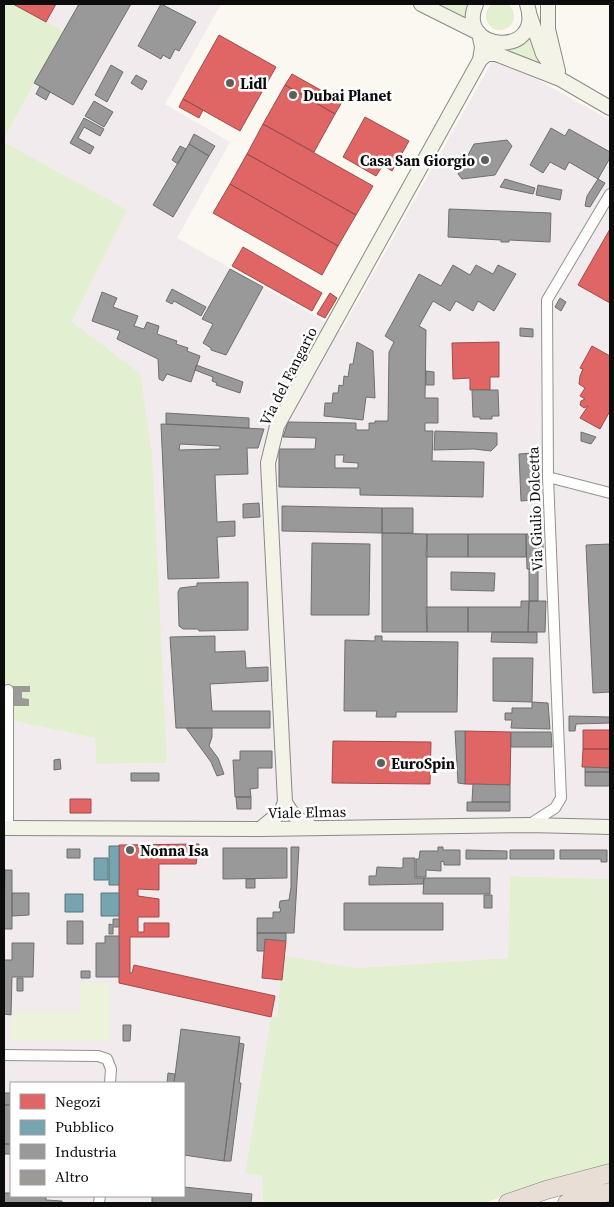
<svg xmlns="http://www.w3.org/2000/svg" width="614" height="1207" viewBox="0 0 614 1207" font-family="'Source Serif 4',serif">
  <rect width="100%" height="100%" fill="#faf8f0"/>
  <path fill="#f1ebed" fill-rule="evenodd" d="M13 4H221L165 104 230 142 177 238 341 331 495 56 610 120V879L510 876 508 958 357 968 282 955 277 1017H271L245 1173 262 1176 263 1203H4V719L95 738 96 764 167 763 140 373 72 323 126 210 4 142V139L63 32ZM11 1083H184V1196H11Z"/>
  <path fill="#e2efd1" d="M486 16a14 14 0 1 1 28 0a14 14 0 1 1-28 0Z
    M4 4H13L63 31 4 139Z
    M434 4H470L467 21Z
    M527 33 540 65 503 49 510 48Z
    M4 142 127 210 72 322 140 373 152 454 167 763 96 764 95 738 4 719Z
    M510 876 610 879V1164L568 1174 542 1182 484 1203H263L262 1176 245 1173 271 1017H277L282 955 357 968 508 958Z"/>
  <path fill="#ecf2db" d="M80 983H110V1041H12L11 1015 15 1011H80Z"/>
  <path fill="#e06666" stroke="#a04b4b" d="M13 4H56L46 22Z
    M219 35 276 67 240 131 183 99Z
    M292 74 342 102 335 114 285 85Z
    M285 85 335 114 314 152 263 124Z
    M183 99 203 110 199 118 179 107Z
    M365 117 409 141 392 171 383 165 376 176 343 157Z
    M263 124 373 186 356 215 247 154Z
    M247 154 356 215 338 246 230 184Z
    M230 184 338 246 322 275 213 213Z
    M610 229V303L578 285Z
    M243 247 322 293 312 311 232 266Z
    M330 293 337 298 325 318 317 314Z
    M499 342V377H490V390H470V378L453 379 452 343Z
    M592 346 610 356V411L600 429 580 418 588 406 584 408 580 405 581 401 585 399 580 396 585 388 579 384 580 376 583 369 580 368Z
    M583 730H610V749H583Z
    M465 731 511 732 510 785 465 784Z
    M333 741 431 742 430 784 332 783Z
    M583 749H610V768L582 767Z
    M70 799H91V813H70Z
    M199 844 196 864H159V890L138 889V896L159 899V917H138V932H144V923H169V937H130V973H132L134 965 275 996 271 1017 119 983V845Z
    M265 939 286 941 282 980 262 978Z"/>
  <path fill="#76a5af" stroke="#56777e" d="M109 846H119V885H109Z
    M94 858H108V880H94Z
    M101 893H119V916H101Z
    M65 894H83V912H65Z"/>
  <path fill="#999" stroke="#6f6f6f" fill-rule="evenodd" d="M79 4H131L73 105 34 83Z
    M161 4 196 22 179 51 175 49 170 59 163 55 161 59 138 46Z
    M111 65 123 72 107 102 95 95Z
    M136 75 147 81 142 90 131 83Z
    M40 86 50 92 46 100 36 94Z
    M94 101 113 112 104 127 85 116Z
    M84 118 104 129 100 136 84 127 78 138 94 147 90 154 70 143Z
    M551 128 565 136 569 129 610 152V158L598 179 569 162 565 170 550 162 543 173 530 165Z
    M194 134 215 146 209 156 189 144Z
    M507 140 512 146 495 175 462 179 458 174 474 144Z
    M189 144 209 156 173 217 153 205Z
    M180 146 186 149 178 164 172 160Z
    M505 179 535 188 533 194 500 187Z
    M598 179 605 183 590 207 585 206 587 196Z
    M538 185 562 190 560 200 536 195Z
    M449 209 551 213 550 242 509 240V242H501V240L448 237Z
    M453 265 470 275 476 265 493 274 498 265 516 274 494 311 478 301 473 311 456 301 450 311 433 301 419 326 426 330 425 398H438V423H425V431H433L432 461 484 462 483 497 360 495V488L279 487V449H315L316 438 283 437 288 422 356 423V430H369V423H375V421H388L389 352 394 342 385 336 419 274 441 286ZM335 455H344L343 462 358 463V468H335Z
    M230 269 263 287 226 355 211 350V348L203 343 213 324 202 319Z
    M172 289 206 307 201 316 174 301 172 304 166 301Z
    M102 292 117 298 113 307 138 316 134 326 144 329 147 322 159 326 157 334 177 341 176 344 188 348 187 351 200 356 191 382 167 374 163 381 159 379 158 359 117 339 120 331 92 321Z
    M560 298 566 302 561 311 555 307Z
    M520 328 533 329V337L520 336Z
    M357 342 373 351 375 398 366 397 363 420 324 416 325 403H332L333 393H338L339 385 343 386 344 376 348 377 350 364H353Z
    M196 365 243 382 240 393 216 385 217 383 212 381 213 377 195 370Z
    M426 371 434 372V385H426Z
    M472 390H498L499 416H492V419H480V417H473Z
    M166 413 249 418V428L166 424Z
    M161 424 264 429 258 448H247L248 474 215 475 217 522 235 521V536L217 537 219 578 168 579ZM180 444 220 446V449L179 450Z
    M435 431 497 433V445L491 451 474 449 434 450Z
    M581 432 596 437 591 444 581 441Z
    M533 453V465H531L532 500 521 501 519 454Z
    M259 503 260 517 243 518V504Z
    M282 506 382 508V533L282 531Z
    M382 508H413V533H382Z
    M382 533 427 534V632H382Z
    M427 534H468V557H426Z
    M468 534H526V557H468Z
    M526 534H543V569H527Z
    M312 543 370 544 369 615H311Z
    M610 544V692L593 693 586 545Z
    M529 569H538V601H529Z
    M451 572 495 573 494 591 451 590Z
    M248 582V630L199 631 198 629H183L179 626 178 592 180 588 197 586V583Z
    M521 601H529L528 632H468V607H521Z
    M529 601H546L545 632H528Z
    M426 607H468V632H427Z
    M492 632H537V643L491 642Z
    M215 636V652L245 651 246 668 268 667V681L210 684 212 711H270V728H176L170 637Z
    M375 636H382V641L458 642 457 712H396V717H376L377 711H344L345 640 375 641Z
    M493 658H533L532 702 493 701Z
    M532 702 548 703 550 729 511 728 512 720H505V713H512V708H532Z
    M569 716 610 717V723L576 724 575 731H569Z
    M186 728H212V737L209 746 218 758 224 774 217 776 211 762Z
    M455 731H465V784L458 783Z
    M511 732H551L552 747H511Z
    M240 751H272V768H258V788L250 789 251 797H235L233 760H240Z
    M60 759 61 769 54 770V760Z
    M585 767 610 768V772H585Z
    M585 772H610V786H585Z
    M131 773H159V781H131Z
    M473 784 510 785V802H472Z
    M236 797H251V809H237Z
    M467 802H510V811H467Z
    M291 847H299L294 933H257V918H273V912H280L281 908H279L280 901 289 900 291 887Z
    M438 847H443V850H460V865H444V862L441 861V871L426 870V877H416V859H419L420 851H438Z
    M223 848H287V878L223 879Z
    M67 849H80V858H67Z
    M466 850 507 851V859H466Z
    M510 850H554V859H510Z
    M560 850H607V862H601V859H560Z
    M403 858H415V878H424L423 884 369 885V876H376L377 867 401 868 403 867Z
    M5 870H12V929H4Z
    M424 878H490V894H423Z
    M246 879H255V888H246Z
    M12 893H29V915L12 916Z
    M484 895H492V908H484Z
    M344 903H443V930H344Z
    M113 919H119V927H113V934H109V924L113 925Z
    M67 921H83V944H67Z
    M257 933H286V941L265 939 264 951H257Z
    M105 936H119V977H96V943H105Z
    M12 943H34L33 977H12L11 1015 4 1014V960H12Z
    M81 971H90V978H81Z
    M17 978H23V991H17Z
    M123 1025H131L130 1041H123Z
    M181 1029 240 1037 224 1161 184 1155V1083H174Z
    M239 1043 244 1044 239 1083H241L231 1161H224Z
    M168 1073 175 1074 174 1083H167Z
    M4 1093H11V1105H4Z
    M4 1105H11V1144H4Z
    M4 1144H11V1154H4Z
    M184 1187 252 1194 251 1203H152V1196H184Z
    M4 1193H11V1196H46V1200L62 1201V1203H4Z"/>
  <path fill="#9c9a96" d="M13 686H30V692H22V698L29 699V706H12Z"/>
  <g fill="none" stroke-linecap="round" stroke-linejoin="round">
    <defs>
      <path id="street" d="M548 477 610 493
        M8 690V828
        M530 824 555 808 561 798 548 477 547 300 610 194
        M4 1055 98 1056 107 1059 111 1069 110 1083
        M99 1203 100 1196"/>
      <path id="secondary" d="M421 4 479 33
        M476 4C455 52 545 59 527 4
        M548 4V29L558 71
        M530 16 543 54 560 79 610 108
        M480 60 487 54H496L560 79
        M285 802C292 815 299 821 313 828
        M4 828 260 829 529 825 610 827
        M260 829 281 812 285 802 268 463 277 426 480 60 482 47 479 33"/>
      <path id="highway" d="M508 1203 546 1190 610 1173
        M567 1203 586 1197 610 1192"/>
    </defs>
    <use href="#street" stroke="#93928f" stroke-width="12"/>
    <use href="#secondary" stroke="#8a8985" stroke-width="16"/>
    <use href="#highway" stroke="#80807c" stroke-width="19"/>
    <use href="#street" stroke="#fefefd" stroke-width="10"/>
    <use href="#secondary" stroke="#f4f3e8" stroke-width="14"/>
    <use href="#highway" stroke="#e8ded5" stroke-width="18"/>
  </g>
  <g fill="#5f5f5c" stroke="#fff" stroke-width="2">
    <circle cx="230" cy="83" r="5"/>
    <circle cx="293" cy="95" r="5"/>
    <circle cx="485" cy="160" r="5"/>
    <circle cx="381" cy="763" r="5"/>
    <circle cx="130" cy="850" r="5"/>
  </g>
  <g text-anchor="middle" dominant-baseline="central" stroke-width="5" stroke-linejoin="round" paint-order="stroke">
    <g font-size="15" font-weight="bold" fill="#0c0c0c" stroke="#fff" text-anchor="start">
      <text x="240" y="83">Lidl</text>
      <text x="303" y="95">Dubai Planet</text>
      <text x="475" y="160" text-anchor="end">Casa San Giorgio</text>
      <text x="391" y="763">EuroSpin</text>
      <text x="140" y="850">Nonna Isa</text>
    </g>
    <g font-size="15" fill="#0c0c0c" stroke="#fff">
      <text transform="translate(288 376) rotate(-63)">Via del Fangario</text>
      <text transform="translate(535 509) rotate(-92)">Via Giulio Dolcetta</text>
      <text transform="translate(307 812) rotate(-1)">Viale Elmas</text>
    </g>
  </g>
  <rect width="614" height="1207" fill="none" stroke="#0c0c0c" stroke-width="10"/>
  <rect x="10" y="1082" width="175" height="115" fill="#ffffff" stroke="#9e9e9e"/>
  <rect x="20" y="1094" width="25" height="15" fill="#e06666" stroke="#9e9e9e"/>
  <text x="55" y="1107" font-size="15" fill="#0c0c0c">Negozi</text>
  <rect x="20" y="1120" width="25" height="15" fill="#76a5af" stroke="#9e9e9e"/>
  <text x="55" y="1132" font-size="15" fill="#0c0c0c">Pubblico</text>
  <rect x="20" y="1144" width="25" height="15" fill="#999999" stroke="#9e9e9e"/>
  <text x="55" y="1157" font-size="15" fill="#0c0c0c">Industria</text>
  <rect x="20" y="1170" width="25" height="15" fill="#9c9a96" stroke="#9e9e9e"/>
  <text x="55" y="1182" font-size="15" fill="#0c0c0c">Altro</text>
</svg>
